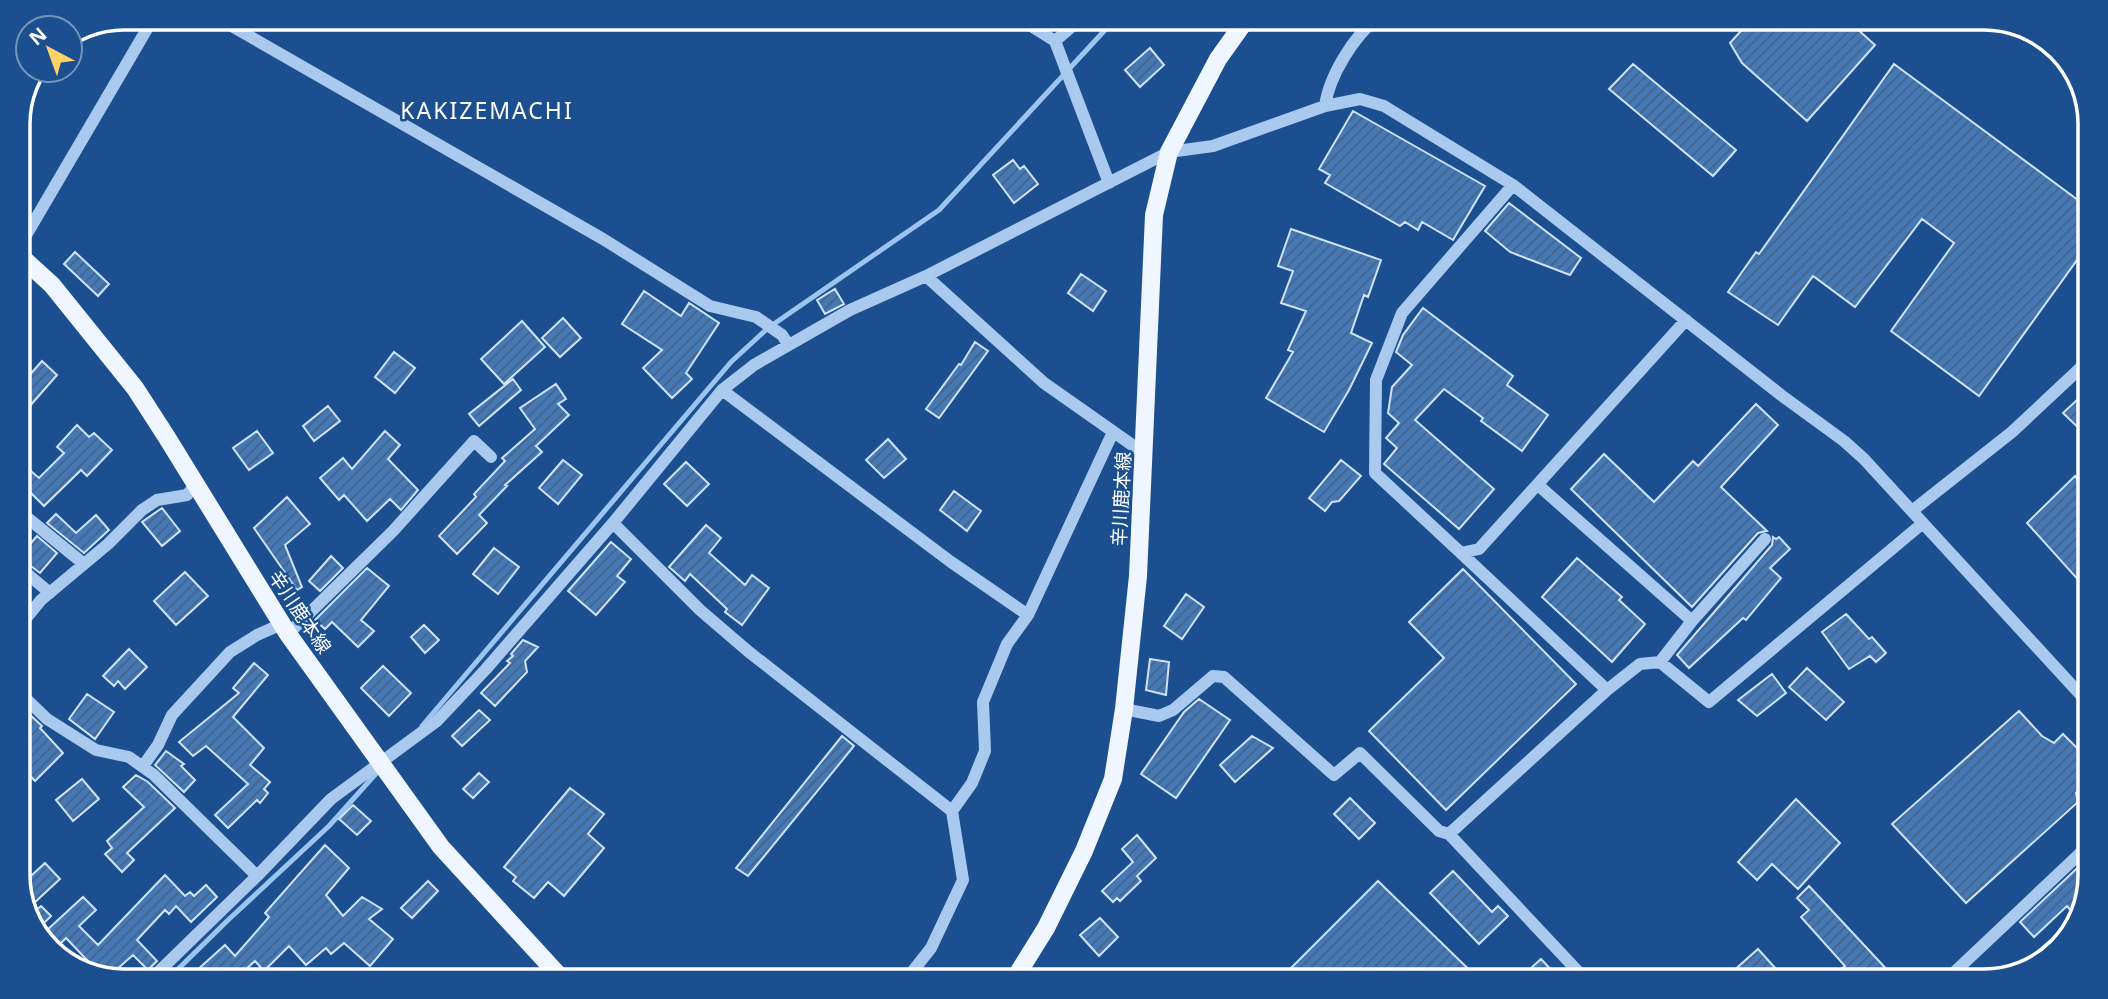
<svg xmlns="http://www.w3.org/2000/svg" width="2108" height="999" viewBox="0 0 2108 999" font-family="'Noto Sans','Noto Sans JP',sans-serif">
  <defs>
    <pattern id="building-hatch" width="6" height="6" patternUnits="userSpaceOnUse" patternTransform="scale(1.75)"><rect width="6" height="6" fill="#4478b7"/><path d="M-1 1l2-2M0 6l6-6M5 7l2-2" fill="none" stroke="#486282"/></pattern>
  </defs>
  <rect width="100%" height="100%" fill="#1b4f8f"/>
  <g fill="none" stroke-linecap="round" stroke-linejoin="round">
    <path stroke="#9cc4f0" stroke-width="5" d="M422 726 731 362 768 328 939 210 1117 17
      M166 981 227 921 329 826 381 768"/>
  </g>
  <path fill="url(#building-hatch)" stroke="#cfe3fa" stroke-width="2" d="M1753 18H1845L1875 45 1807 121 1742 63 1730 43Z
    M1150 48 1164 65 1140 87 1125 70Z
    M1633 64 1736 150 1713 176 1609 89Z
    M1894 64 2090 209V242L1979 396 1891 331 1954 243 1922 219 1855 307 1813 276 1778 325 1728 292 1756 252 1759 254Z
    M1353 111 1485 186 1453 240 1422 222 1418 230 1405 222 1400 226 1325 183 1330 175 1319 169Z
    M1013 160 1020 169 1024 166 1038 184 1014 203 993 175Z
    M1509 203 1581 258 1570 275 1510 252 1485 231Z
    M1291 229 1381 260 1368 297 1364 295 1351 333 1372 343 1349 390 1324 432 1266 398 1293 352 1288 350 1306 311 1281 303 1293 271 1278 266Z
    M75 252 109 284 98 296 64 264Z
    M1081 274 1106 291 1093 311 1068 293Z
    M835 289 844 304 825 314 817 300Z
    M644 291 681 316 689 303 719 323 686 373 692 379 672 398 643 368 662 350 622 324Z
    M1423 308 1513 376 1507 385 1548 415 1522 451 1481 421 1483 418 1444 389 1415 420 1494 489 1459 529 1384 464 1397 448 1386 438 1399 423 1388 413 1392 387 1412 365 1396 352 1403 335Z
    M563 318 581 338 560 357 542 338Z
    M522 321 545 347 504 384 481 359Z
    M975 342 988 351 939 418 926 409 959 364 961 365Z
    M394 352 415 368 395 393 375 377Z
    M42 361 57 375 29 407 18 397V388Z
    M513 379 521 390 479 426 469 414Z
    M556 384 566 399 558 404 569 415 536 446 542 452 505 485 507 486 479 515 487 523 457 554 439 536 476 497 474 494 505 461 502 458 535 429 520 408Z
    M2090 388V439L2063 413Z
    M1756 404 1778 425 1721 487 1767 531 1758 533 1692 607 1571 489 1604 454 1654 502 1693 461 1698 466Z
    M328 406 340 421 314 441 303 426Z
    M77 425 89 437 94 433 112 450 87 476 81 470 44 506 18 480V460L39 478 64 453 57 447Z
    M257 431 273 453 249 470 233 448Z
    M385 431 400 445 388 459 418 490 401 510 390 499 367 521 344 495 339 500 320 478 343 458 352 469Z
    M888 439 906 459 884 478 866 460Z
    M563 460 582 475 558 504 539 488Z
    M1341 460 1361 476 1339 501 1332 502 1325 511 1309 498Z
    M686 462 709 484 687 506 664 484Z
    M2075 476 2090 494V593L2027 523Z
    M954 491 981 511 967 531 940 510Z
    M287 497 310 524 285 545 302 587 297 590 254 528Z
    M162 508 180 531 162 546 142 522Z
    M56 514 76 533 96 515 109 530 84 553 47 523Z
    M706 525 721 538 709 553 745 585 752 575 769 588 742 625 725 612 727 609 690 574 685 581 669 567Z
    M37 536 57 553 40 573 19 557Z
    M1773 537 1776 539 1779 537 1790 549 1770 568 1781 578 1746 620 1743 618 1689 668 1677 655 1772 545Z
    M611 542 631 559 617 576 625 582 596 615 568 591Z
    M494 548 519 567 498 594 473 574Z
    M331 556 343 568 320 591 309 581Z
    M1577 558 1622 597 1619 600 1645 624 1612 662 1542 597Z
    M367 568 389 586 361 620 374 631 358 647 332 622 325 629 315 620Z
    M1463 569 1576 684 1446 810 1369 731 1444 658 1409 622Z
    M185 572 208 596 176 625 154 601Z
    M1186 594 1204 607 1182 639 1164 626Z
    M1846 614 1869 639 1872 637 1886 653 1876 662 1870 656 1849 669 1822 632Z
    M424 625 439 640 425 653 411 637Z
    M523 640 538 647 525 661 527 672 495 706 481 693 510 663 507 661 513 656 511 654Z
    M129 649 147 667 125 689 118 681 114 686 103 676Z
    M1150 659 1169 662 1166 695 1146 690Z
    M254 663 268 675 233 717 264 748 250 765 270 782 264 789 268 793 260 803 257 800 228 828 215 815 248 784 206 746 193 756 179 742 239 693 233 688Z
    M383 666 411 693 389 716 361 688Z
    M1807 668 1844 702 1826 720 1789 687Z
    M1772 674 1786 693 1757 716 1738 700Z
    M87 694 114 712 95 739 69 719Z
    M1199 699 1230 720 1176 798 1141 774 1184 712Z
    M479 710 490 720 462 746 452 736Z
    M2019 711 2042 736 2054 743 2063 734 2077 748 2083 743 2090 751V774L2076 793 2078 802 1966 903 1892 824Z
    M27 712 42 726 40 728 63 753 35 781 18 763V720Z
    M842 736 854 746 748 876 736 868Z
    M1252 736 1273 748 1235 782 1220 765Z
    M166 751 184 764 181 766 195 780 184 792 155 765Z
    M479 773 489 782 473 798 463 789Z
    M136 775 148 782 175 808 127 853 134 860 122 872 105 854 112 848 107 841 144 807 123 787Z
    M82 779 99 799 73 821 56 800Z
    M570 788 604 814 588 834 604 848 564 896 548 882 534 898 513 881 516 877 504 867Z
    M1350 798 1375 823 1359 839 1334 814Z
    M1796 799 1840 843 1798 889 1772 864 1757 880 1738 862Z
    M353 805 371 821 357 835 339 819Z
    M1137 835 1156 858 1137 876 1141 881 1120 901 1117 898 1113 902 1102 891 1133 862 1122 849Z
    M325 845 349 868 326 895 343 916 362 897 382 909 369 919 393 939 370 966 344 943 331 954 326 948 306 965 289 946 264 971 255 961 232 982H206L196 971 225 945 235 956 269 917 265 913Z
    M2090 856V875L2080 922 2067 906 2034 937 2020 922Z
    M45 863 60 879 33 904 19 887Z
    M1453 871 1492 912 1498 906 1508 916 1479 944 1430 893Z
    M165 875 185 896 190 892 194 896 206 885 217 897 191 922 176 906 169 914 165 910 137 940 157 961 148 970 133 955 107 978 96 975 85 962 87 960 66 938 60 944 47 930 83 897 96 910 79 926 98 945Z
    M428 881 438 891 412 918 401 908Z
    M1378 881 1456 957 1481 981H1278Z
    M1809 886 1891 974 1882 981H1852L1841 969 1845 966 1801 917 1809 910 1797 898Z
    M41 906 51 916 38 929 29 916Z
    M1100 918 1118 937 1099 956 1080 935Z
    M2060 932 2066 938 2043 964 2011 974Z
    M1758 949 1787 981H1722Z
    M1541 959 1555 974 1546 981H1543L1531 968Z"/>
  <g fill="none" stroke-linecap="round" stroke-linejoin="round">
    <path stroke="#a9c9ee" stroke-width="12" d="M216 17 603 239 710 306 756 317 782 335 788 344
      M1017 17 1055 41 1109 183
      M1055 41 1083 17
      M1325 106C1329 76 1354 36 1378 17
      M1513 185 1402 313 1376 380 1375 473 1461 553 1479 549 1686 320
      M18 249 154 17
      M926 276 1044 383 1145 454
      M722 390 951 562 1028 615
      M1538 485 1692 621 1660 662
      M18 510 84 564
      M1912 511 2012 432 2090 359
      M613 523 700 610 749 652 952 811
      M1461 553 1607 690
      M18 566 50 593
      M1692 621 1765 539
      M18 628 41 600 108 544 142 510 157 500 187 495 196 484
      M288 634 393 531 474 441 491 457
      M18 691 47 719 96 750 129 757 154 775 257 876
      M1124 709 1159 716 1173 710 1213 676 1224 677 1334 775 1360 753 1439 831 1449 834 1587 981
      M143 766 158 745 172 715 230 652 257 635 282 624
      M1449 834 1607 690 1640 664 1660 662 1709 702 1923 523
      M149 981 257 876 331 799 437 721 486 669 613 523 722 390 754 365 850 310 926 276 1169 152 1213 146 1325 106 1360 99 1384 106 1513 185 1781 395 1844 441 1864 459 2090 705
      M905 981 931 948 963 880 952 811 972 783 985 751 983 702 1007 644 1028 615 1113 432
      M1945 981 2090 844"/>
    <path stroke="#f0f6ff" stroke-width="18" d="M18 254 52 285 135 388 166 436 288 634 441 847 564 981
      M1013 981 1046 928 1084 851 1113 779 1124 709 1138 576 1154 215 1169 152 1218 59 1248 17"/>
  </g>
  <g text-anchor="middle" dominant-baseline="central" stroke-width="5" stroke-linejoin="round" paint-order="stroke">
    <g font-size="19" fill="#fff" stroke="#1b4f8f">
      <text transform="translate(1121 499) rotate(-87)">辛川鹿本線</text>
      <text transform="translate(300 612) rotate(56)">辛川鹿本線</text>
    </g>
    <g font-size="23" letter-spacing="2" fill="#fff" stroke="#1b4f8f">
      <text x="487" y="110">KAKIZEMACHI</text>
    </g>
  </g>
  <path d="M0 0H2108V999H0ZM124 30H1984A94 94 0 0 1 2078 124V875A94 94 0 0 1 1984 969H124A94 94 0 0 1 30 875V124A94 94 0 0 1 124 30Z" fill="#1b4f8f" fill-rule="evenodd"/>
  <path fill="none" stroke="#fff" stroke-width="3.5" d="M124 30H1984A94 94 0 0 1 2078 124V875A94 94 0 0 1 1984 969H124A94 94 0 0 1 30 875V124A94 94 0 0 1 124 30Z"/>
  <g transform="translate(49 49) rotate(319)"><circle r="33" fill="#1b4f8f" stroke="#7695bc" stroke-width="2"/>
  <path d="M0-5L12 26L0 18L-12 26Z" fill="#ffd166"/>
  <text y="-10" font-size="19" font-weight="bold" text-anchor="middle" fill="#ffffff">N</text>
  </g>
</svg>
